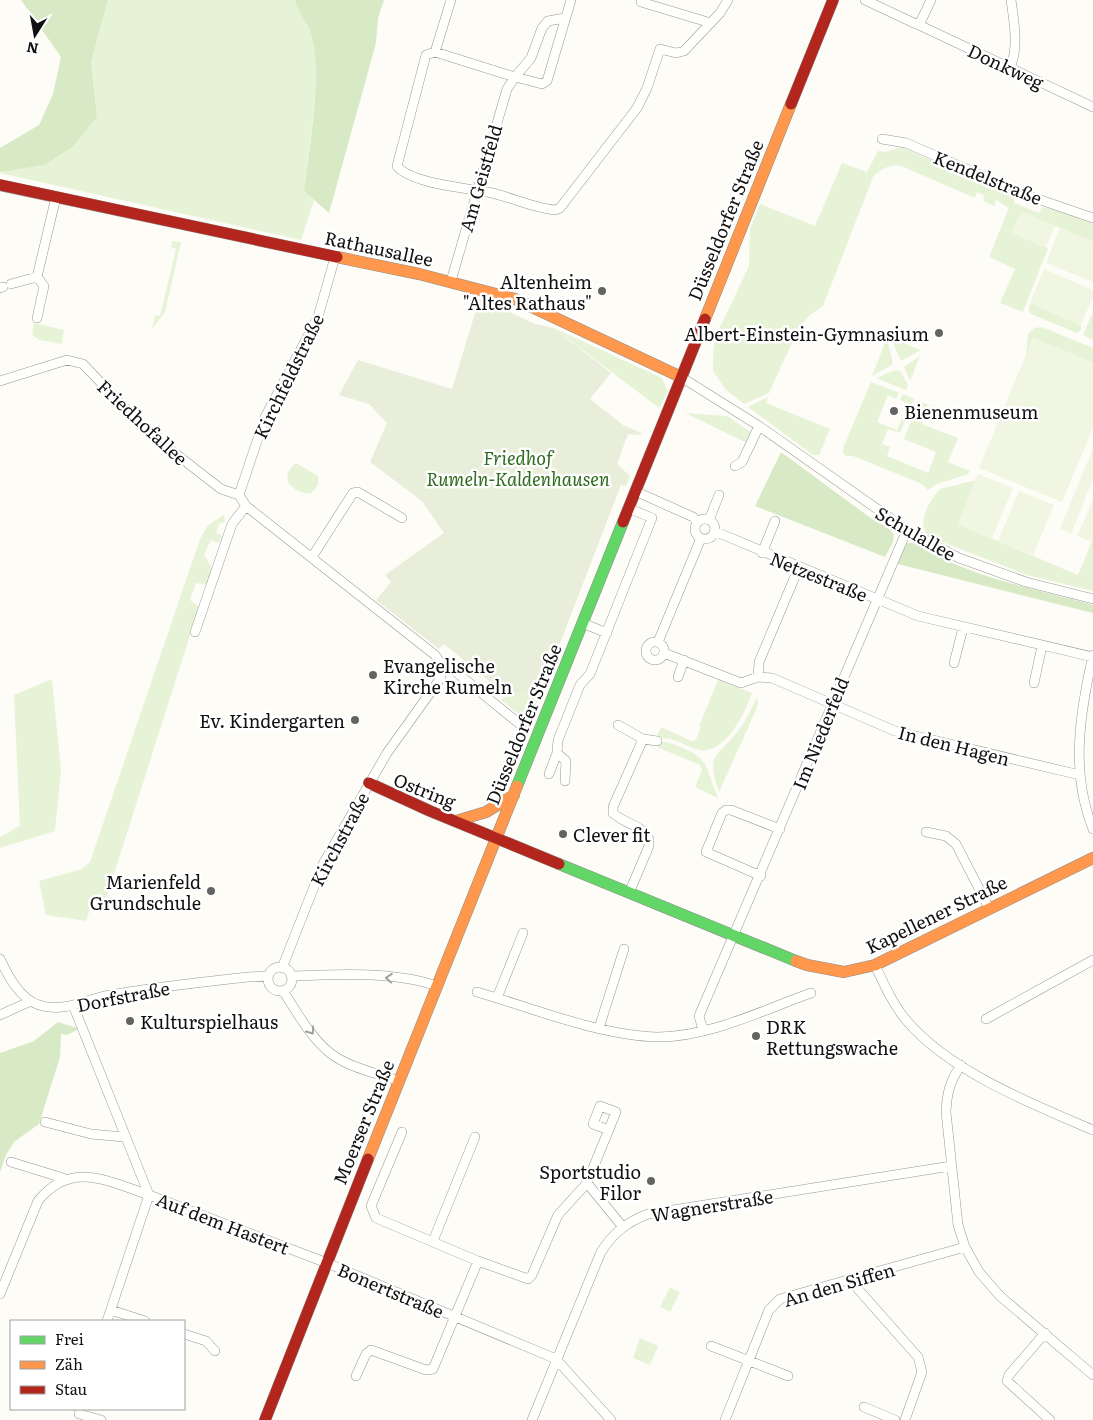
<svg xmlns="http://www.w3.org/2000/svg" width="1093" height="1420" viewBox="0 0 1093 1420" font-family="Literata,serif">
  <rect width="100%" height="100%" fill="#fdfcf7"/>
  <path fill="#e7f3d7" d="M108 0H295C297 13 308 22 311 34 323 74 308 148 304 191L314 200 301 240 0 173 97 117 91 62Z
    M902 147 1015 198 1014 203 1039 213 1042 207 1067 213 1093 224V242L1021 212 1012 233 1048 248 1023 312 1000 303 1015 269 989 257 1009 208 996 200 994 206 983 201 985 196 977 192 975 198 901 166C889 165 881 168 873 177L823 306C818 311 811 313 807 318 798 326 776 379 769 393L744 404 726 390 713 371V354L715 338 749 266 750 228 760 204 815 226 842 163 867 172 878 151 885 152Z
    M172 241 181 242 165 312 152 329 155 315 160 316 176 249 171 247Z
    M1030 303 1081 325V330L1077 333 1031 314 1028 310Z
    M1092 314 1093 315V340L1083 335Z
    M34 323 64 330 62 344 40 340 32 335Z
    M1042 327 1093 348V363L1033 338 1026 356 1028 334 1034 328Z
    M554 328 662 378 668 392 659 408Z
    M887 338 893 364 872 376Z
    M891 338 921 350 901 361Z
    M920 356 910 381 904 367Z
    M896 370 901 372 908 385 906 390 876 378Z
    M871 382 899 393 896 399 888 395 877 422 897 430 909 404 900 400 903 394 914 399 900 433 888 429 882 444 890 447 887 456 928 473 936 452 904 439 919 401 929 405 922 424 958 438 948 462 970 471 968 474 937 484 928 490 922 484 853 456H846L843 452V448Z
    M768 397 766 403 830 429 819 455H813L748 407Z
    M685 413 727 416 752 433 747 443Z
    M296 463 318 476V485L311 494C292 492 277 479 296 463Z
    M976 480 958 524 1078 575 1093 539V591L1027 575 927 536C917 521 929 501 940 489Z
    M224 515 225 522 219 524 216 533 222 535 219 543 211 540 204 555 212 568 207 585 196 583 190 600 199 607 106 899 94 897 86 921 46 915 39 881 82 869 90 862 200 539 208 525Z
    M52 679 61 770 55 831 0 848V837L20 826 14 695Z
    M718 680 752 693C745 713 726 753 701 750 691 749 681 742 671 739 666 738 661 739 656 738L661 727 692 741 696 740 701 727 699 726Z
    M542 690 529 722 501 700 506 695Z
    M757 697 758 702 756 710 719 792C705 753 718 757 738 731 746 721 751 709 757 697Z
    M659 742C666 741 671 743 678 746 710 757 706 770 718 798L695 787 702 770 700 765 657 747Z
    M607 1189 616 1193 612 1204 603 1192Z
    M670 1287 680 1292 670 1312 660 1307Z
    M640 1338 658 1346 650 1365 633 1358Z"/>
  <path fill="#d8eac5" d="M21 0H108L91 62 97 117 72 147 45 165 0 172V148L39 125 53 94 61 57Z
    M295 0H384L378 18 376 43 329 213 304 191C309 148 323 74 311 34 308 22 297 13 295 0Z
    M781 452 872 519 890 529 894 535 893 542 885 557 755 506Z
    M916 542C965 578 1036 588 1093 605V613L898 564 904 547 908 543Z
    M58 1022 77 1028V1030L67 1035 61 1034 60 1057 39 1124 14 1142 6 1155 0 1172V1053L34 1041Z"/>
  <path fill="#e9eedb" d="M479 300 488 302 535 324 554 328 611 373 590 399 623 425 642 433 641 435 628 434 617 464 630 476 626 486 621 485 542 690 506 695 444 644 439 649 376 600 391 582 385 575 444 533 422 501 370 462 387 423 369 404 339 395 358 360 452 389Z"/>
  <path fill="#f0f6e1" d="M1021 212 1055 226 1046 247 1012 233Z
    M1060 228 1093 242V282L1046 263Z
    M1044 269 1093 290V296L1081 325 1030 303Z
    M1033 338 1093 363V428L1062 502 979 468Z
    M1093 448V479L1071 534 1060 529Z
    M978 474 1013 488 992 538 958 524Z
    M1019 491 1054 505 1033 555 998 541Z
    M1093 500V539L1092 542 1077 536Z"/>
  <g fill="none" stroke-linecap="round" stroke-linejoin="round">
    <defs>
      <path id="street" d="M451 0 435 52 426 55 397 166C411 184 469 188 492 193 513 198 534 208 555 210L560 208 637 108 647 88 660 49 676 53 684 51 720 13 728 0
        M865 0 916 24
        M931 0 919 25 1093 107
        M641 2 711 23
        M435 52 515 77 531 58 542 28 548 21 565 18
        M1010 68C1019 47 1014 22 1011 0
        M882 139 906 143 1029 196 1093 218
        M451 281 507 89 515 77 542 84 547 81 571 0
        M11 284 37 277 56 197
        M0 288 3 287
        M37 318 44 286 37 277
        M681 377 759 426 907 530 959 558 1026 582 1093 599
        M0 381 67 360 83 364 149 433 221 489 239 495 246 506 435 655 443 667
        M735 466 742 462 759 426
        M635 491 693 517 697 522
        M239 495 265 417 318 317 335 257
        M695 529a10 10 0 1 1 20 0a10 10 0 1 1-20 0Z
        M709 520 719 495
        M714 531 918 616 1093 657
        M762 553 775 521
        M312 557 353 493 358 492 402 518
        M582 623 607 633
        M195 632 232 524 246 506
        M646 651a9 9 0 1 1 18 0a9 9 0 1 1-18 0Z
        M658 642 701 538
        M664 653 741 683 758 677 772 678 895 731 1080 775
        M1093 655C1080 712 1070 773 1093 829
        M954 663 963 628
        M443 667 451 668 522 726
        M678 677 684 660
        M758 677 759 662 799 567
        M1034 683 1042 646
        M618 725 643 739 613 807V813C624 824 641 824 649 839V846L629 893
        M643 739 657 741
        M557 753 566 761 565 781
        M549 774 557 753 558 740 580 685 590 674 652 518 628 508
        M926 832 946 836 956 844 989 908
        M761 876 706 852 722 813 726 810H731L780 829
        M0 959C8 976 20 999 39 1005 64 1013 87 999 110 995 156 987 202 982 248 977L268 976
        M875 965C884 984 893 1005 907 1021 949 1071 1034 1105 1093 1130
        M268 979a12 12 0 1 1 24 0a12 12 0 1 1-24 0Z
        M282 968 323 864 387 753 440 679 443 667
        M291 976C334 974 396 971 437 986
        M283 991C297 1012 310 1037 330 1053 349 1068 377 1073 399 1081
        M477 992C532 1008 601 1036 658 1037 710 1037 763 1010 811 993
        M497 998 523 933
        M73 1005 149 1195 327 1263 556 1359 611 1420
        M0 1015 31 1001
        M986 1019 1093 960
        M599 1028 624 949
        M703 1030 699 1016 907 530
        M961 1065C950 1081 947 1092 946 1112L958 1225 965 1247 979 1272 1000 1296 1093 1375
        M45 1122 91 1134 124 1137
        M609 1130 593 1124 600 1106 616 1112 587 1183 622 1226
        M402 1132 371 1206 376 1218 478 1261
        M11 1162 63 1178
        M433 1241 475 1137
        M850 1280 918 1357 922 1372 905 1420
        M0 1294 38 1201C71 1160 107 1181 149 1195L107 1321
        M111 1310 145 1321
        M1045 1333 1009 1375 1007 1381 1050 1420
        M184 1334 206 1341 215 1351
        M711 1346 788 1376
        M356 1376 366 1354 371 1350 426 1370 433 1369 478 1261 528 1279 532 1275 558 1215 587 1183
        M864 1407 895 1420
        M79 1414 101 1420
        M532 1420 601 1252C613 1233 627 1222 648 1214L951 1166
        M725 1420 769 1310 780 1299 965 1247"/>
      <path id="fast" d="M517 786 623 522
        M559 864 796 961"/>
      <path id="slow" d="M337 257 419 274 515 299 681 377
        M705 319 791 104
        M456 821 486 812 514 795
        M796 961 807 965 844 972 875 965 1093 858
        M368 1159 517 786"/>
      <path id="jam" d="M791 104 833 0
        M0 185 337 257
        M623 522 705 319
        M369 783 430 811 559 864
        M265 1420 368 1159"/>
    </defs>
    <use href="#street" stroke="#979795" stroke-width="10"/>
    <use href="#fast" stroke="#8e8d8b" stroke-width="12"/>
    <use href="#slow" stroke="#8e8d8b" stroke-width="12"/>
    <use href="#jam" stroke="#8e8d8b" stroke-width="12"/>
    <use href="#street" stroke="#fffffe" stroke-width="9"/>
    <use href="#fast" stroke="#63d668" stroke-width="11"/>
    <use href="#slow" stroke="#ff974d" stroke-width="11"/>
    <use href="#jam" stroke="#b3261e" stroke-width="11"/>
  </g>
  <defs><path id="oneway-chevron" d="M-2-3.5L2.5 0L-2 3.5" fill="none" stroke-width="1.6" stroke-linecap="round" stroke-linejoin="round" transform="scale(1.25)"/></defs>
  <g stroke="#a0a09f">
    <use href="#oneway-chevron" transform="translate(389 978) rotate(-175)"/>
    <use href="#oneway-chevron" transform="translate(311 1031) rotate(54)"/>
  </g>
  <g fill="#646362" stroke="#fff" stroke-width="2">
    <circle cx="602" cy="291" r="5"/>
    <circle cx="939" cy="333" r="5"/>
    <circle cx="894" cy="411" r="5"/>
    <circle cx="373" cy="675" r="5"/>
    <circle cx="355" cy="720" r="5"/>
    <circle cx="563" cy="834" r="5"/>
    <circle cx="211" cy="891" r="5"/>
    <circle cx="130" cy="1021" r="5"/>
    <circle cx="756" cy="1036" r="5"/>
    <circle cx="651" cy="1181" r="5"/>
  </g>
  <g text-anchor="middle" dominant-baseline="central" stroke-width="5" stroke-linejoin="round" paint-order="stroke">
    <g font-size="18" fill="#111" stroke="#fff">
      <text transform="translate(1006 66) rotate(25)">Donkweg</text>
      <text transform="translate(988 177) rotate(22)">Kendelstraße</text>
      <text transform="translate(480 178) rotate(-74)">Am Geistfeld</text>
      <text transform="translate(725 220) rotate(-68)">Düsseldorfer Straße</text>
      <text transform="translate(379 248) rotate(12)">Rathausallee</text>
      <text transform="translate(288 376) rotate(-64)">Kirchfeldstraße</text>
      <text transform="translate(143 422) rotate(43)">Friedhofallee</text>
      <text transform="translate(916 533) rotate(30)">Schulallee</text>
      <text transform="translate(819 576) rotate(22)">Netzestraße</text>
      <text transform="translate(523 724) rotate(-68)">Düsseldorfer Straße</text>
      <text transform="translate(820 733) rotate(-68)">Im Niederfeld</text>
      <text transform="translate(954 745) rotate(14)">In den Hagen</text>
      <text transform="translate(425 790) rotate(22)">Ostring</text>
      <text transform="translate(339 839) rotate(-62)">Kirchstraße</text>
      <text transform="translate(936 914) rotate(-26)">Kapellener Straße</text>
      <text transform="translate(123 996) rotate(-11)">Dorfstraße</text>
      <text transform="translate(363 1122) rotate(-68)">Moerser Straße</text>
      <text transform="translate(712 1205) rotate(-9)">Wagnerstraße</text>
      <text transform="translate(223 1223) rotate(21)">Auf dem Hastert</text>
      <text transform="translate(839 1284) rotate(-16)">An den Siffen</text>
      <text transform="translate(391 1290) rotate(23)">Bonertstraße</text>
    </g>
    <g font-size="18" fill="#111" stroke="#fff" text-anchor="end">
      <text x="592" y="281">Altenheim<tspan x="592" dy="21">"Altes Rathaus"</tspan></text>
      <text x="929" y="333">Albert-Einstein-Gymnasium</text>
      <text x="904" y="411" text-anchor="start">Bienenmuseum</text>
      <text x="383" y="665" text-anchor="start">Evangelische<tspan x="383" dy="21">Kirche Rumeln</tspan></text>
      <text x="345" y="720">Ev. Kindergarten</text>
      <text x="573" y="834" text-anchor="start">Clever fit</text>
      <text x="201" y="881">Marienfeld<tspan x="201" dy="21">Grundschule</tspan></text>
      <text x="140" y="1021" text-anchor="start">Kulturspielhaus</text>
      <text x="766" y="1026" text-anchor="start">DRK<tspan x="766" dy="21">Rettungswache</tspan></text>
      <text x="641" y="1171">Sportstudio<tspan x="641" dy="21">Filor</tspan></text>
    </g>
    <g font-size="18" font-style="italic" fill="#2f6b1f" stroke="#fff">
      <text x="518" y="457">Friedhof<tspan x="518" dy="21">Rumeln-Kaldenhausen</tspan></text>
    </g>
  </g>
  <rect x="10" y="1320" width="175" height="90" fill="#ffffff" stroke="#a0a0a0"/>
  <rect x="20" y="1336" width="25" height="8" fill="#63d668" stroke="#a0a0a0"/>
  <text x="55" y="1345" font-size="15" fill="#111111">Frei</text>
  <rect x="20" y="1361" width="25" height="8" fill="#ff974d" stroke="#a0a0a0"/>
  <text x="55" y="1370" font-size="15" fill="#111111">Zäh</text>
  <rect x="20" y="1386" width="25" height="8" fill="#b3261e" stroke="#a0a0a0"/>
  <text x="55" y="1395" font-size="15" fill="#111111">Stau</text>
  <g transform="translate(35 35) rotate(191)" stroke="#ffffff" stroke-width="4" paint-order="stroke">
  <path d="M0-4L9 19L0 12L-9 19Z" fill="#111111"/>
  <text y="-8" font-size="14" font-weight="bold" text-anchor="middle" fill="#111111">N</text>
  </g>
</svg>
